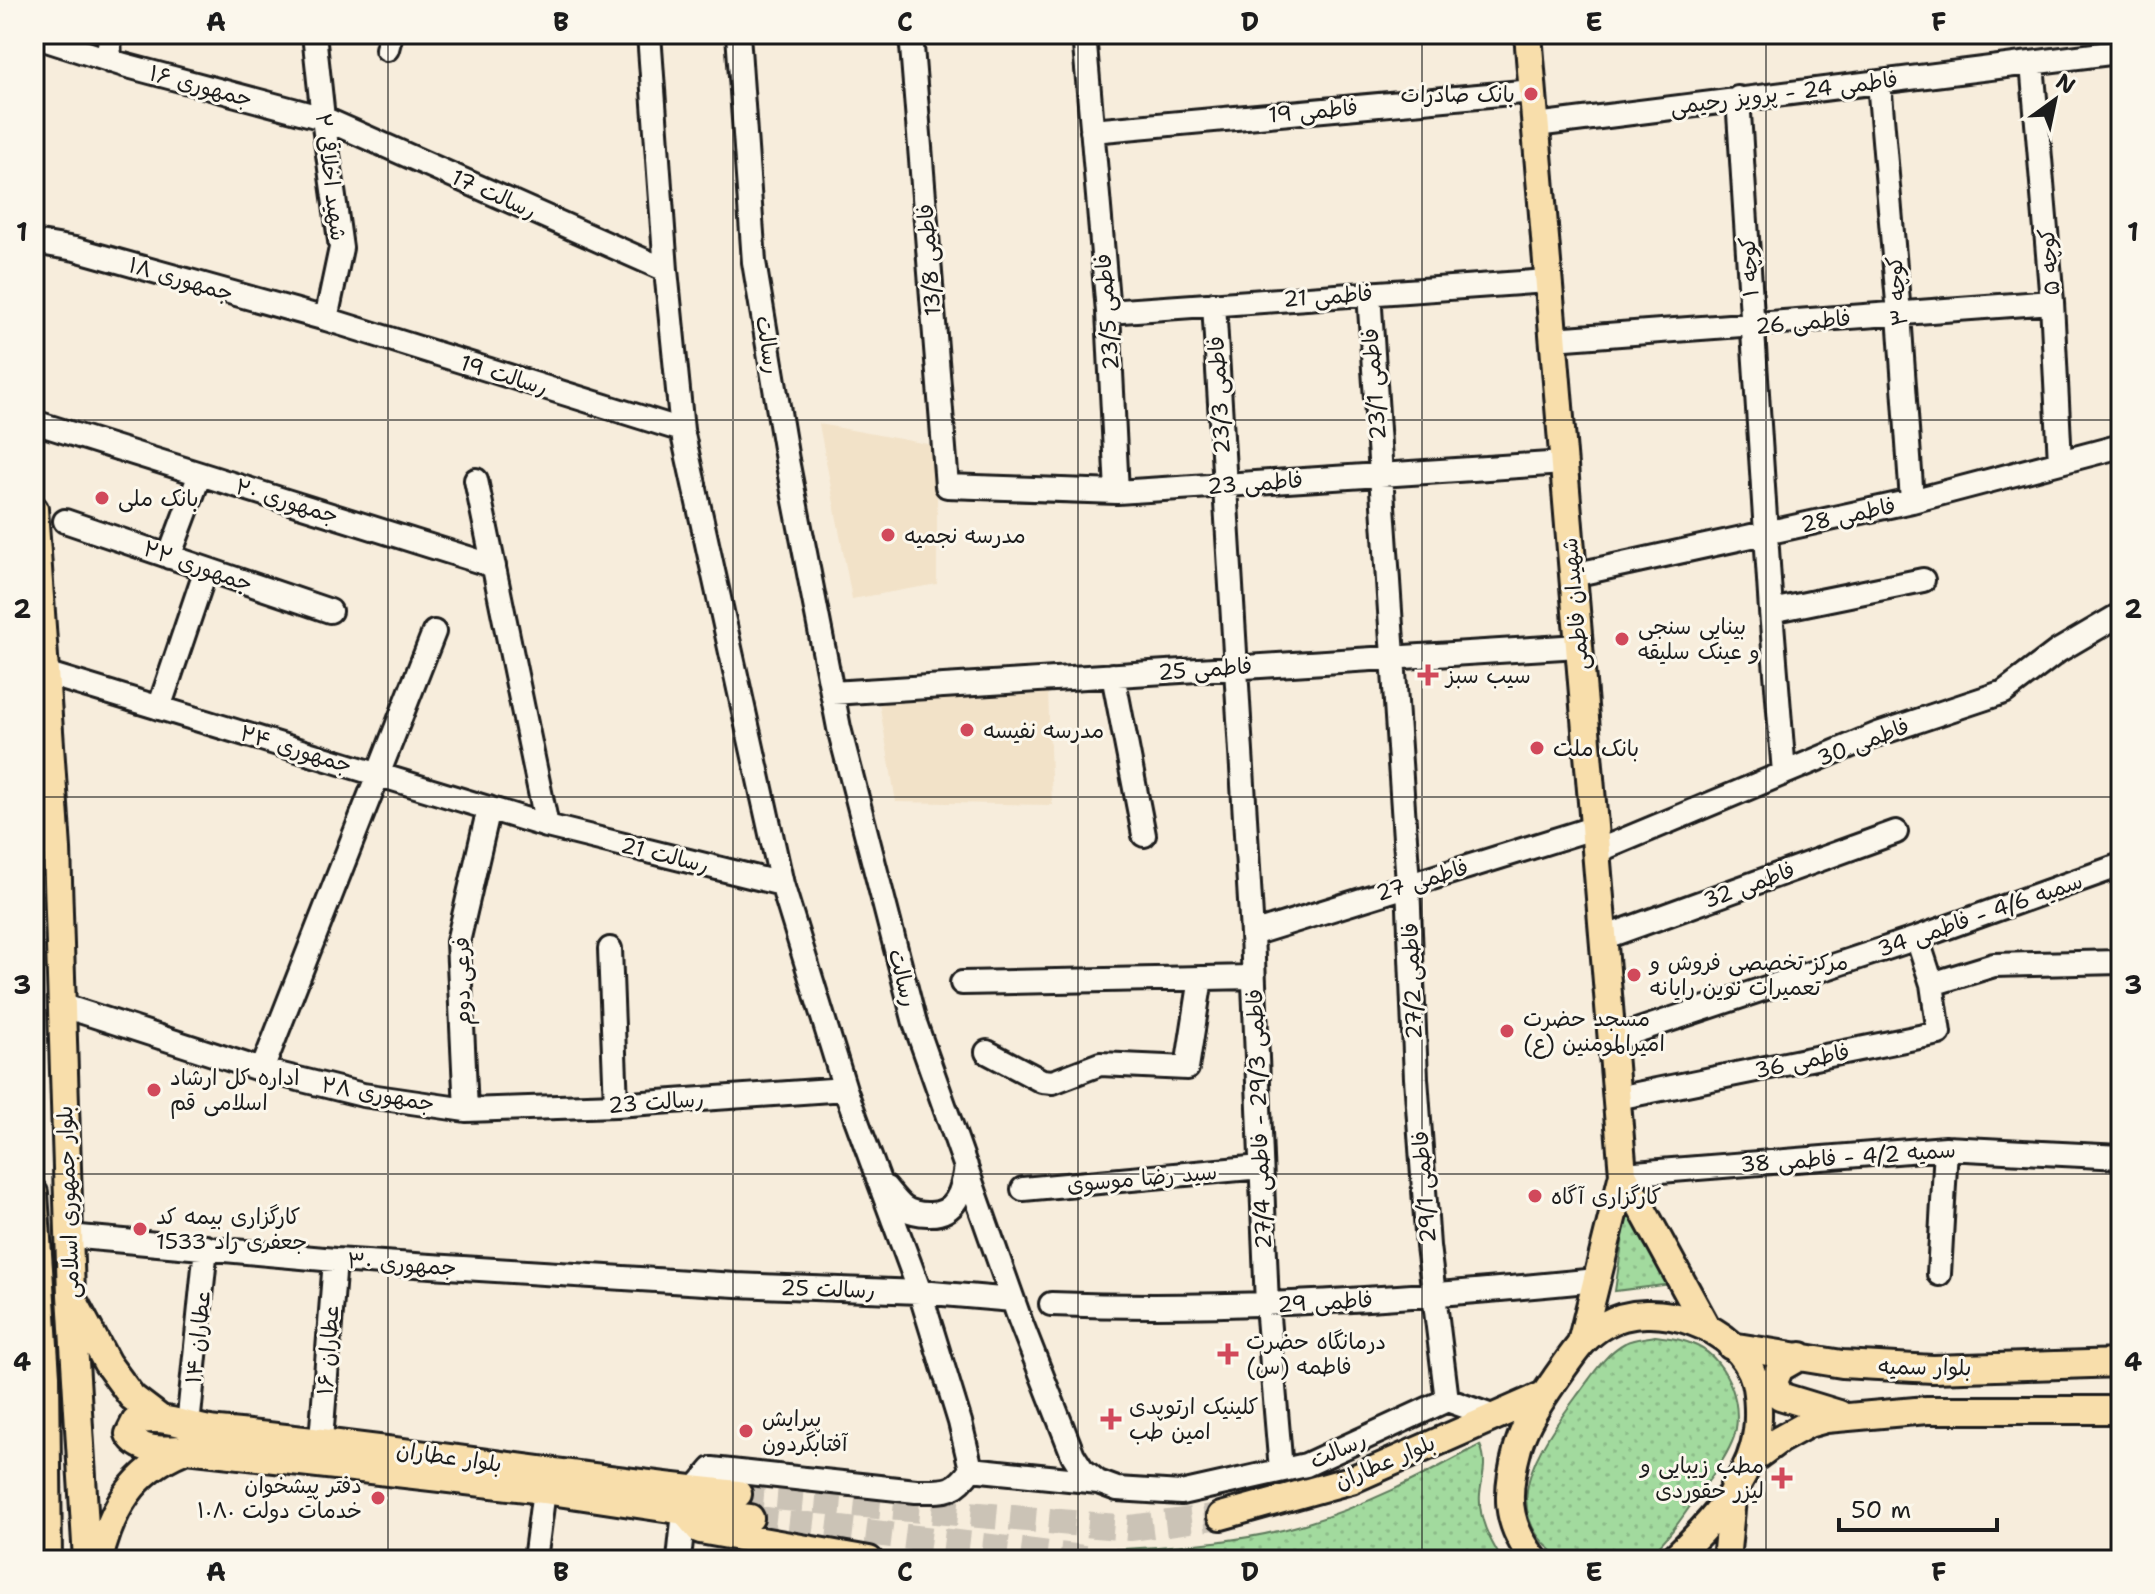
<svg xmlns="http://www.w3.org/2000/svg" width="2155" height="1594" viewBox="0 0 2155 1594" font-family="'Shantell Sans','Playpen Sans Arabic',sans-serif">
  <defs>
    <pattern id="green-dots" width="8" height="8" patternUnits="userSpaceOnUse" patternTransform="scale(2)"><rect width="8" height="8" fill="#a2da9e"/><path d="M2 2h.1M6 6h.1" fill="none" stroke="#8bba88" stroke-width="1.8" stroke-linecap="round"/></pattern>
  </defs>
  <rect width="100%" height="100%" fill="#f7eddc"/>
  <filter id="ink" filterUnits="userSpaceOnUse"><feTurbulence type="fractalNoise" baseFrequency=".0125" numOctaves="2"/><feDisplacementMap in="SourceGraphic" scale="16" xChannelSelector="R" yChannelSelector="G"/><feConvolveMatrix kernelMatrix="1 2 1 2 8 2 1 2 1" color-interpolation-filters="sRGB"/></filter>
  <g filter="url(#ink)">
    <path fill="#f2e2c8" d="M819 424 933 445 937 495V584L852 599Z
      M1048 689 1052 805 896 802 879 702Z"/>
    <path fill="url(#green-dots)" stroke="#5f7b5d" stroke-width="2" d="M1628 1202 1672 1284 1615 1291Z
      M1655 1336C1670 1338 1684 1339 1697 1346 1729 1361 1746 1410 1732 1442 1723 1463 1708 1481 1695 1499 1679 1522 1665 1544 1642 1560H1565C1491 1515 1539 1447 1576 1397 1590 1379 1604 1354 1625 1343 1634 1338 1645 1338 1655 1336Z
      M1480 1445C1488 1463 1482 1476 1480 1494 1478 1519 1490 1540 1502 1560H1202L1094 1551C1163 1546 1234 1545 1301 1525 1366 1506 1421 1477 1480 1445Z"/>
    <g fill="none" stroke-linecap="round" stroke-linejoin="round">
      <path stroke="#cbc3b6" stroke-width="26" stroke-dasharray="26 13" stroke-linecap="butt" d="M738 1494 1130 1528 1221 1516
        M750 1518 1100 1560"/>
      <defs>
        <path id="minor" d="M109 34 110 61
          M314 34 323 118 341 248 326 319
          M649 34 666 270 682 430 782 884 845 1089 920 1292 960 1422 971 1469C955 1494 944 1491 916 1491L712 1469 694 1490
          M738 34 754 262 787 460 839 728 915 1023 1020 1320 1073 1455 1082 1469 1098 1482 1117 1489 1181 1493 1306 1465 1447 1400 1492 1416
          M911 34 947 486 1117 492 1564 463
          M1084 34 1108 312 1117 492
          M34 36 124 65 323 118 666 270
          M387 49 391 34
          M2032 63 2052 302 2060 462
          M1879 82 1899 314 1912 501
          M1738 98 1771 611 1784 773
          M1536 125 2118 52
          M1092 131 1533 91
          M34 242 75 249 326 319 682 430
          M1369 293 1408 884 1416 1078 1428 1246 1447 1400
          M1214 304 1252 934 1267 1305 1281 1470
          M1108 312 1548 281
          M1553 339 2052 302
          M34 422 494 566
          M476 480 547 826
          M65 521 330 611
          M169 557 200 474
          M1573 575 1912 501 2121 446
          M1771 611 1923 580
          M45 673 547 826 782 884
          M1113 675 1144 835
          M832 693 1579 646
          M159 708 206 569
          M1595 852 1878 734 2004 692 2058 651 2121 614
          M1252 934 1593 828
          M1603 938 1896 832
          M610 949 616 1105
          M962 983 1253 977
          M1932 984 1994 965 2121 962
          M61 1005 262 1070 363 1095 466 1110 616 1105 845 1089
          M1611 1037H1618L1917 938 2121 865
          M987 1052 1042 1081 1053 1082 1100 1064 1187 1068 1201 978
          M262 1070 434 632
          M1616 1096H1627L1939 1033 1932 984 1917 938
          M466 1110 458 942 489 808
          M1623 1174 1946 1148 2121 1157
          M886 1188C891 1194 897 1202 903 1207 909 1212 920 1214 927 1214 956 1216 963 1190 966 1166
          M1023 1189 1261 1167
          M69 1236 335 1260 736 1285 920 1292 1013 1300
          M1939 1274 1946 1148
          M1051 1304C1234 1311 1415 1298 1597 1280
          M188 1426 206 1247
          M321 1440 335 1260
          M971 1469 1098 1482
          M535 1560 544 1490
          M679 1560 684 1511"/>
        <path id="major" d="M1528 34 1623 1174 1581 1343
          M34 509 57 849 71 1295 87 1560
          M1623 1174 1707 1328
          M34 1193 46 1376 48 1560
          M76 1305 107 1363 132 1397 161 1419
          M1731 1346 1842 1364 1933 1369 2121 1363
          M1801 1356 1780 1368 1774 1382 1780 1396 1839 1414
          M1749 1462 1779 1440 1808 1424 1826 1419 1927 1410H2121
          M738 1494C564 1476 392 1447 218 1431 192 1429 161 1412 135 1422L129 1434C141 1454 167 1449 187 1449L544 1490 684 1511 750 1518
          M1221 1516 1351 1480 1544 1395
          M689 1517 700 1530 869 1560
          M99 1560C111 1510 133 1471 182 1451
          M1535 1560C1504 1523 1506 1491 1518 1447 1526 1421 1541 1400 1556 1378 1570 1359 1582 1337 1604 1325 1652 1297 1741 1325 1755 1382 1758 1395 1759 1417 1757 1431 1751 1481 1708 1527 1672 1560
          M1726 1560 1733 1489"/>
      </defs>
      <use href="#minor" stroke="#1c1c1c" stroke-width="28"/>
      <use href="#major" stroke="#1c1c1c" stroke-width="32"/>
      <use href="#minor" stroke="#fbf7ec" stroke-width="22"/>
      <use href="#major" stroke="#f8deab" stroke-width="26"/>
    </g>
  </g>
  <path fill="none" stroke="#1c1c1c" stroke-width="2" stroke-opacity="0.55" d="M388 34V1560M733 34V1560M1078 34V1560M1422 34V1560M1766 34V1560M34 420H2121M34 797H2121M34 1174H2121"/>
  <g fill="#d1495b" stroke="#fbf7ec" stroke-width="3">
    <circle cx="1531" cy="94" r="8"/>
    <circle cx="102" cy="498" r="8"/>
    <circle cx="888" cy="535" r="8"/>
    <circle cx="1622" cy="639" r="8"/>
    <path d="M1424 663h8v8h8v8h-8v8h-8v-8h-8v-8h8z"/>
    <circle cx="967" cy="730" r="8"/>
    <circle cx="1537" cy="748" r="8"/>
    <circle cx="1634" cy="975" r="8"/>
    <circle cx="1507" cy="1031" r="8"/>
    <circle cx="154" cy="1090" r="8"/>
    <circle cx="1535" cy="1196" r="8"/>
    <circle cx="140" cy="1229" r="8"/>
    <path d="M1224 1342h8v8h8v8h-8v8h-8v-8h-8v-8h8z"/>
    <path d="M1107 1407h8v8h8v8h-8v8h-8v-8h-8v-8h8z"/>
    <circle cx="746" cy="1431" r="8"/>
    <path d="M1778 1466h8v8h8v8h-8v8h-8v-8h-8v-8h8z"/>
    <circle cx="378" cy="1498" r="8"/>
  </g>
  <g text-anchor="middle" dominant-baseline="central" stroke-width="6" stroke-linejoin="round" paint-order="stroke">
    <g font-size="22" fill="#1c1c1c" stroke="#fbf7ec">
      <text transform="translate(201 86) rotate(15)">جمهوری ۱۶</text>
      <text transform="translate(1784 93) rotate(-7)">فاطمی 24 - پرویز رحیمی</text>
      <text transform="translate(1313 111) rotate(-5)">فاطمی 19</text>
      <text transform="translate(331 177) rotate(83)">شهید اخلاقی ۲</text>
      <text transform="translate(494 194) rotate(24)">رسالت 17</text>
      <text transform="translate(929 260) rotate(-94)">فاطمی 13/8</text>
      <text transform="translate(2049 262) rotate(-95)">کوچه ۵</text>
      <text transform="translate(1749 267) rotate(-94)">کوچه ۱</text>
      <text transform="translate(181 279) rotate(16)">جمهوری ۱۸</text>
      <text transform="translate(1897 291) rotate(-95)">کوچه ۳</text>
      <text transform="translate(1328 296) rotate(-4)">فاطمی 21</text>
      <text transform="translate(1107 312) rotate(-94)">فاطمی 23/5</text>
      <text transform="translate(1803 322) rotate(-5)">فاطمی 26</text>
      <text transform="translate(768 345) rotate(81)">رسالت</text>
      <text transform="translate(504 375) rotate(17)">رسالت 19</text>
      <text transform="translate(1374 384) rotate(-94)">فاطمی 23/1</text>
      <text transform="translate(1219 395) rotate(-93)">فاطمی 23/3</text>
      <text transform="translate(1255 483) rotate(-4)">فاطمی 23</text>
      <text transform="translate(287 501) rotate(17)">جمهوری ۲۰</text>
      <text transform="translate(1848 515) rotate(-12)">فاطمی 28</text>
      <text transform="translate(198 566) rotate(19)">جمهوری ۲۲</text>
      <text transform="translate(1575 604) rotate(-95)">شهیدان فاطمی</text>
      <text transform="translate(1205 669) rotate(-4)">فاطمی 25</text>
      <text transform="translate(1863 742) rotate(-21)">فاطمی 30</text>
      <text transform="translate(296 749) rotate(17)">جمهوری ۲۴</text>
      <text transform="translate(665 855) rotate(14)">رسالت 21</text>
      <text transform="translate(1422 880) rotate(-17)">فاطمی 27</text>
      <text transform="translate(1749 885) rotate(-20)">فاطمی 32</text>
      <text transform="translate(1980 915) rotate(-19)">سمیه 4/6 - فاطمی 34</text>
      <text transform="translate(903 978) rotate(76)">رسالت</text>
      <text transform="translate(462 981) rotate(-91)">فرعی دوم</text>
      <text transform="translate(1412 981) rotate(-92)">فاطمی 27/2</text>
      <text transform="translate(1802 1061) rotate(-12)">فاطمی 36</text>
      <text transform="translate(378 1094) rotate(10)">جمهوری ۲۸</text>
      <text transform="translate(656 1102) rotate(-4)">رسالت 23</text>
      <text transform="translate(1259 1119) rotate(-92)">فاطمی 29/3 - فاطمی 27/4</text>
      <text transform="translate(1848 1157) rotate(-4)">سمیه 4/2 - فاطمی 38</text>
      <text transform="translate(1142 1178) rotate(-5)">سید رضا موسوی</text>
      <text transform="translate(1424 1187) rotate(-94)">فاطمی 29/1</text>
      <text transform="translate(68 1202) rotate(-92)">بلوار جمهوری اسلامی</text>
      <text transform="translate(402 1264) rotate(4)">جمهوری ۳۰</text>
      <text transform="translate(828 1289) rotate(2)">رسالت 25</text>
      <text transform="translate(1325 1302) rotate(-3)">فاطمی 29</text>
      <text transform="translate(198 1337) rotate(-84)">عطاران ۱۴</text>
      <text transform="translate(328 1350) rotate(-86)">عطاران ۱۶</text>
      <text transform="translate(1925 1367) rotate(1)">بلوار سمیه</text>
      <text transform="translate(1338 1450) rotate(-24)">رسالت</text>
      <text transform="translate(449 1457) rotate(8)">بلوار عطاران</text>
      <text transform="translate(1385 1462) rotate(-23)">بلوار عطاران</text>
    </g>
    <g font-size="22" fill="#1c1c1c" stroke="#fbf7ec" text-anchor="start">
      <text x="1515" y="94" text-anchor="end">بانک صادرات</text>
      <text x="118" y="498">بانک ملی</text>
      <text x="904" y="535">مدرسه نجمیه</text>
      <text x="1638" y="626">بینایی سنجی<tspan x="1638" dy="25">و عینک سلیقه</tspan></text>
      <text x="1446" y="675">سیب سبز</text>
      <text x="983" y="730">مدرسه نفیسه</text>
      <text x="1553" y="748">بانک ملت</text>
      <text x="1650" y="962">مرکز تخصصی فروش و<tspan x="1650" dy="25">تعمیرات نوین رایانه</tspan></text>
      <text x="1523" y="1018">مسجد حضرت<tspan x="1523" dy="25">امیرالمومنین (ع)</tspan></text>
      <text x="170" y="1077">اداره کل ارشاد<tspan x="170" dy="25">اسلامی قم</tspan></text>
      <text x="1551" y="1196">کارگزاری آگاه</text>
      <text x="156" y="1216">کارگزاری بیمه کد<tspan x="156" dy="25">1533 جعفری راد</tspan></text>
      <text x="1246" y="1341">درمانگاه حضرت<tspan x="1246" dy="25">فاطمه (س)</tspan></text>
      <text x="1129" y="1406">کلینیک ارتوپدی<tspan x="1129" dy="25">امین طب</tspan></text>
      <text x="762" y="1418">پیرایش<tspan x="762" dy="25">آفتابگردون</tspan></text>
      <text x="1764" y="1465" text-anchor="end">مطب زیبایی و<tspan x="1764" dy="25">لیزر حقوردی</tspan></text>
      <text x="362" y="1485" text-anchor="end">دفتر پیشخوان<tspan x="362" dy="25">خدمات دولت ۱۰۸۰</tspan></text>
    </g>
  </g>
  <rect width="2155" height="1594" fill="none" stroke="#fbf7ec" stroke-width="88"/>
  <g transform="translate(2055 100) rotate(33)" stroke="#fbf7ec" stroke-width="6" paint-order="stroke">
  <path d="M0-6L14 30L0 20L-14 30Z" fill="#1c1c1c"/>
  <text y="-12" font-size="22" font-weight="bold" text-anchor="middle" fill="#1c1c1c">N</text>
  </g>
  <path d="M1839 1518v12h158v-12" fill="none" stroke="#1c1c1c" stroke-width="4"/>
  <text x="1851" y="1518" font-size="24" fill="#1c1c1c" stroke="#fbf7ec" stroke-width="6" paint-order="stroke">50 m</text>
  <rect x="44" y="44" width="2067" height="1506" fill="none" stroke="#1c1c1c" stroke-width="3"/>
  <g font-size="26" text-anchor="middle" font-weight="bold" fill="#1c1c1c">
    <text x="216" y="31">A</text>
    <text x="561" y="31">B</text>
    <text x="905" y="31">C</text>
    <text x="1250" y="31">D</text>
    <text x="1594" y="31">E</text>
    <text x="1939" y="31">F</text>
    <text x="22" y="241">1</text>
    <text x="2133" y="241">1</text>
    <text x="22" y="618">2</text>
    <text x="2133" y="618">2</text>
    <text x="22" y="994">3</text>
    <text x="2133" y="994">3</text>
    <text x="22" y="1371">4</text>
    <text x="2133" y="1371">4</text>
    <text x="216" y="1581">A</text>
    <text x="561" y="1581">B</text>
    <text x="905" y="1581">C</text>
    <text x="1250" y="1581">D</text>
    <text x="1594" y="1581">E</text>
    <text x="1939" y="1581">F</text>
  </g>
</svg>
